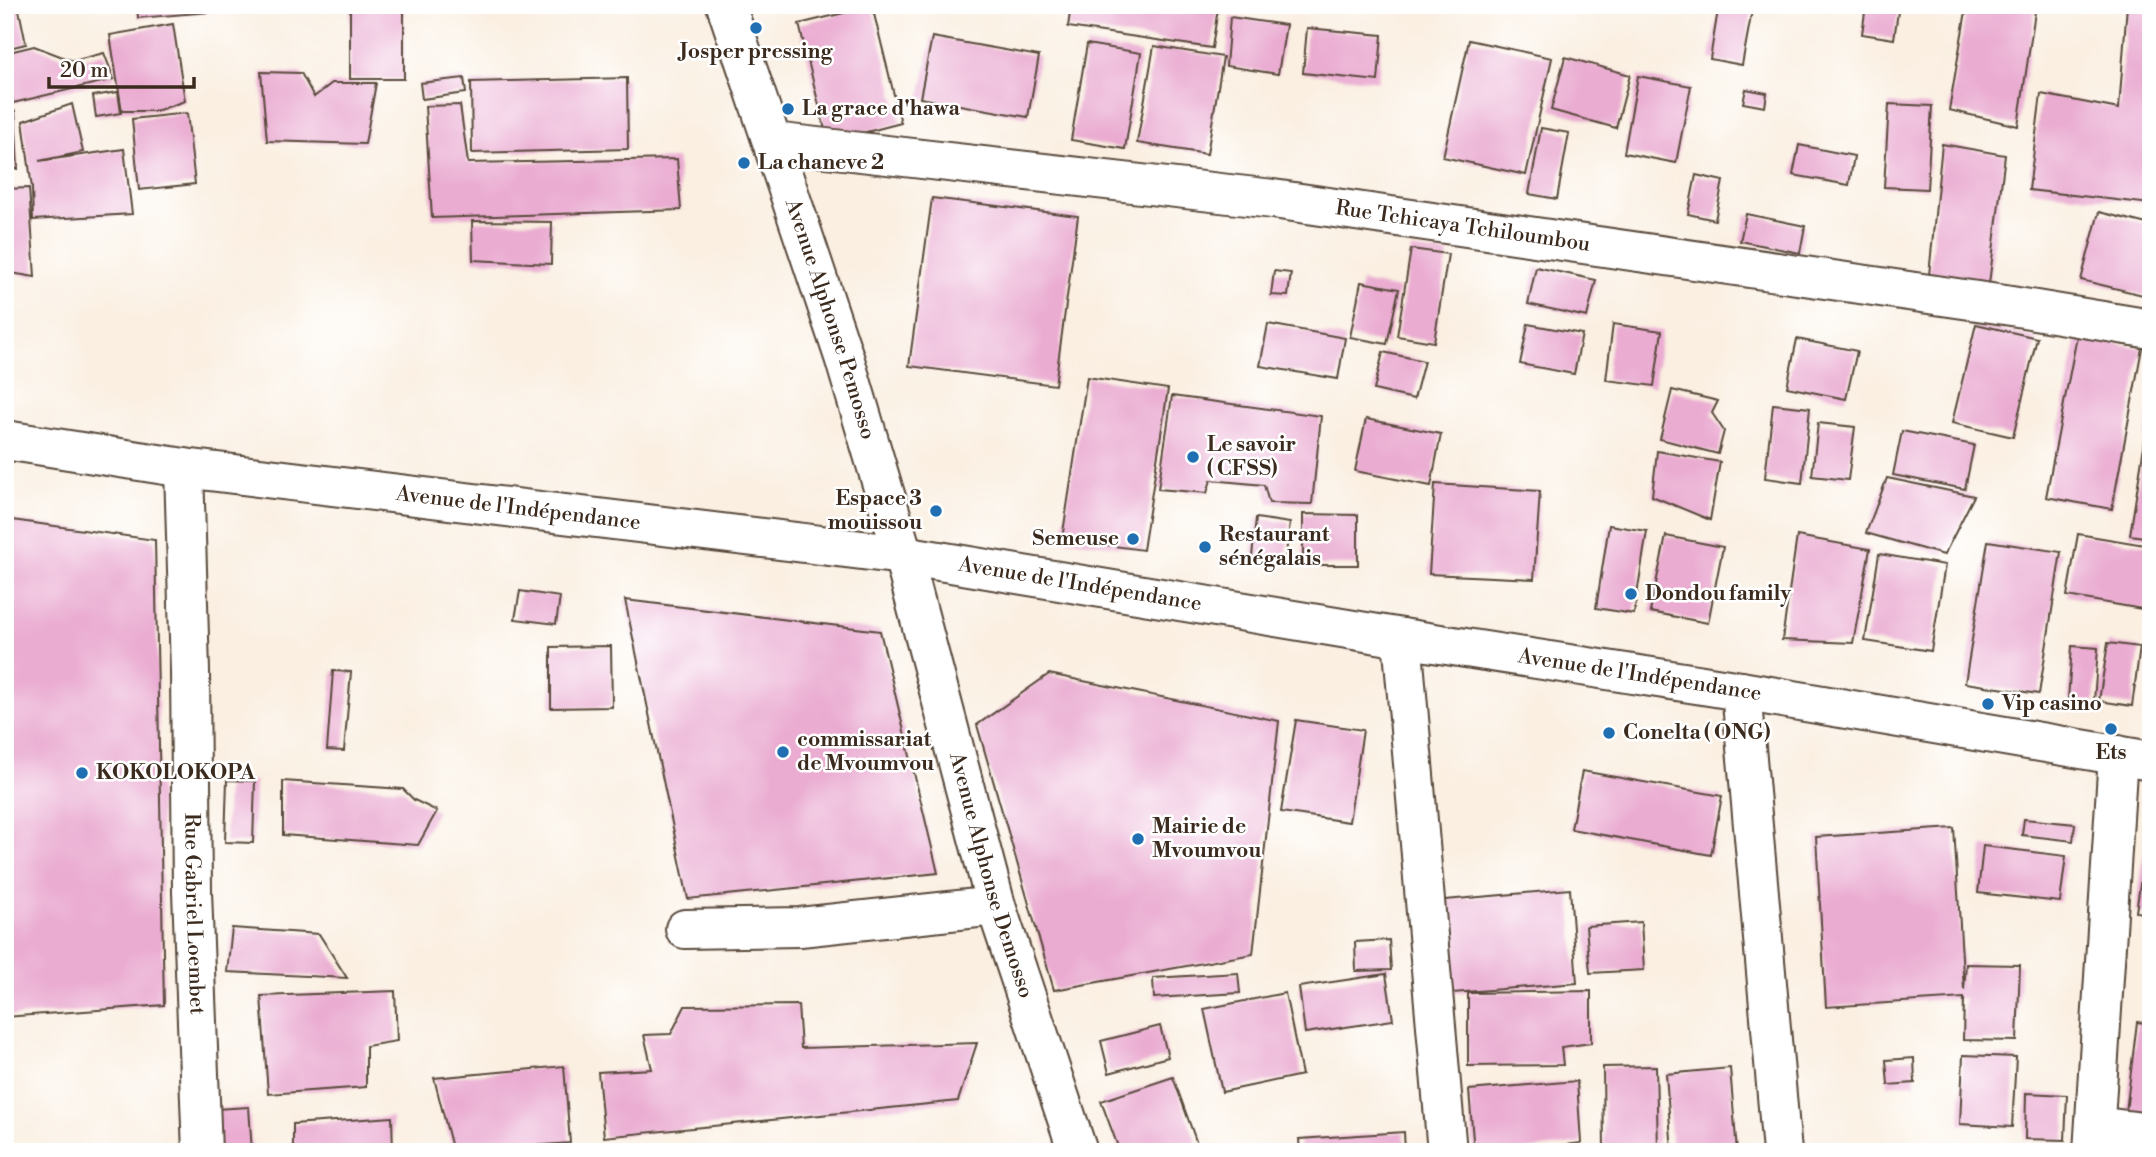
<svg xmlns="http://www.w3.org/2000/svg" width="2156" height="1157" viewBox="0 0 2156 1157" font-family="'Libre Bodoni',serif">
  <rect width="100%" height="100%" fill="#fff"/>
  <filter id="ink" filterUnits="userSpaceOnUse"><feTurbulence type="fractalNoise" baseFrequency=".0143" numOctaves="2"/><feDisplacementMap in="SourceGraphic" scale="14" xChannelSelector="R" yChannelSelector="G"/><feConvolveMatrix kernelMatrix="1 2 1 2 8 2 1 2 1" color-interpolation-filters="sRGB"/></filter>
  <filter id="wash" filterUnits="userSpaceOnUse"><feTurbulence type="fractalNoise" baseFrequency=".00686" numOctaves="4" result="noise"/><feDisplacementMap in="SourceGraphic" scale="28" xChannelSelector="R" yChannelSelector="G"/><feGaussianBlur stdDeviation="1.57" result="paint"/><feColorMatrix in="noise" values="0 0 0 0 0 0 0 0 0 0 0 0 0 0 0 0 0 1.4 0 .05"/><feComposite in="paint" operator="in"/></filter>
  <g filter="url(#wash)">
    <rect width="100%" height="100%" fill="#faefe1"/>
    <g id="blocks">
      <path fill="#eaacd1" d="M5 5H18L26 44 5 49Z
        M137 5H221V11L138 18Z
        M350 5H404V79H350Z
        M1071 5H1197L1218 8 1212 48 1068 27Z
        M1700 5H1753L1742 65 1710 59 1718 10Z
        M1866 5H1899L1894 39 1862 34Z
        M1967 5H2036L2018 126 1949 110Z
        M2127 5H2151V204L2029 190 2041 94 2119 109Z
        M872 6 901 123 828 142 799 24Z
        M1230 17 1286 25 1278 74 1226 66Z
        M173 24 185 101 156 111H122L110 35Z
        M1307 28 1382 35 1378 81 1303 73Z
        M932 37 1039 56 1028 117 920 98Z
        M1469 40 1552 58 1526 175 1443 157Z
        M1087 44 1141 53 1125 149 1071 140Z
        M34 46 73 61 104 53 114 79 13 103 5 53Z
        M1154 46 1223 57 1207 154 1137 143Z
        M1565 57 1630 75 1616 128 1551 110Z
        M261 72 301 73 314 97 332 83H376L365 144 267 141Z
        M1638 76 1691 86 1676 163 1624 153Z
        M464 78 466 93 422 99 420 83Z
        M627 78 628 149 472 153 471 82Z
        M1746 89 1767 93 1765 107 1743 103Z
        M118 92 121 113 96 117 93 96Z
        M5 101 15 111 18 169H5Z
        M72 104 83 152 39 161 124 149 132 214 33 220 32 188 23 121Z
        M1889 104 1932 106 1927 189 1884 187Z
        M460 105 468 163 677 159 681 210 432 218 425 106Z
        M187 113 195 184 139 190 132 119Z
        M1541 128 1569 133 1557 199 1529 194Z
        M1942 144 2005 155 1988 292 1928 285Z
        M1799 145 1854 156 1849 185 1793 175Z
        M1696 175 1723 181 1715 220 1688 214Z
        M29 188 35 277 5 272V189Z
        M932 198 1078 216 1055 385 909 366Z
        M2099 212 2151 225V297L2081 280Z
        M1746 214 1805 226 1800 253 1740 241Z
        M472 221 552 222 551 264 473 260Z
        M1411 249 1448 254 1434 342 1397 336Z
        M1536 267 1596 280 1587 317 1528 304Z
        M1274 271 1291 273 1288 296 1271 295Z
        M1361 282 1399 289 1387 344 1350 337Z
        M1268 324 1345 338 1338 379 1260 366Z
        M1528 324 1582 334 1574 374 1520 364Z
        M1613 324 1662 331 1654 386 1606 380Z
        M1976 324 2037 338 2013 437 1952 423Z
        M2077 336 2142 348 2112 509 2046 497Z
        M1797 339 1857 351 1846 399 1787 387Z
        M1383 352 1424 361 1414 399 1374 390Z
        M1087 377 1168 389 1143 550 1062 539Z
        M1672 390 1718 401 1712 413 1724 431 1718 454 1660 439Z
        M1172 396 1321 416 1312 504 1269 503 1264 485 1211 480 1207 493 1158 489Z
        M1773 404 1810 408 1802 483 1765 478Z
        M2149 414H2151V538L2130 535Z
        M1366 419 1441 434 1431 486 1355 471Z
        M1818 423 1855 427 1848 480 1812 476Z
        M1902 431 1974 445 1965 489 1893 475Z
        M1657 451 1720 462 1710 520 1652 496Z
        M1887 478 1974 496 1944 555 1866 533Z
        M1435 484 1540 491 1534 579 1429 574Z
        M1303 514 1358 515V565H1303Z
        M1256 518 1290 523 1285 561 1252 557Z
        M5 519 155 540 164 1005 5 1017Z
        M1609 525 1647 531 1634 614 1596 608Z
        M2078 534 2151 546V596L2148 610 2067 596Z
        M1666 536 1723 547 1708 623 1650 612Z
        M1797 536 1870 549 1853 643 1782 640Z
        M1988 541 2061 552 2039 694 1965 683Z
        M1879 554 1945 565 1931 651 1865 641Z
        M520 591 560 597 556 624 515 619Z
        M625 600 880 631 938 873 688 899Z
        M2108 643 2140 647 2132 706 2099 701Z
        M611 646 612 707 551 708V647Z
        M2072 646 2098 648 2094 702 2068 700Z
        M333 671 351 672 344 751 327 750Z
        M1049 674 1279 721 1253 954 1054 990 977 725Z
        M2149 678H2151V713L2145 712Z
        M1296 720 1363 730 1349 822 1281 812Z
        M1582 771 1722 796 1711 855 1571 829Z
        M227 780 255 781 253 843 225 842Z
        M283 781 403 789 414 800 437 811 418 845 283 835Z
        M2024 819 2075 824 2073 841 2022 835Z
        M1954 828 1964 990 1966 964 2020 965 2017 1041 1963 1040 1964 998 1826 1007 1816 837Z
        M2147 836H2151V914L2136 912Z
        M1983 846 2066 856 2060 902 1978 893Z
        M1570 889 1577 983 1440 994 1434 901Z
        M1641 922 1644 970 1590 973 1586 926Z
        M232 928 319 934 347 978 227 972Z
        M1389 940 1391 970 1356 971 1355 942Z
        M1238 973 1240 993 1154 998 1153 978Z
        M1386 974 1393 1020 1305 1033 1299 987Z
        M395 991 397 1041 366 1046V1087L268 1094 261 996Z
        M1591 991V1043L1561 1047 1563 1065 1468 1066V993Z
        M1285 993 1302 1075 1222 1092 1204 1009Z
        M798 1005 801 1048 977 1043 958 1101 604 1137 598 1072 652 1069 644 1035 671 1034 685 1006Z
        M2137 1022 2151 1024V1123L2125 1120Z
        M1160 1026 1168 1057 1109 1073 1101 1041Z
        M1963 1055 2016 1057 2012 1127 1960 1124Z
        M1914 1058 1915 1083 1888 1085 1886 1060Z
        M564 1066 570 1143 453 1152 434 1078Z
        M1656 1066 1658 1149 1604 1151 1603 1067Z
        M1730 1068 1737 1152H1672L1666 1074Z
        M1173 1077 1200 1152H1120L1101 1101Z
        M1577 1081 1581 1143 1513 1152H1474L1469 1090Z
        M2026 1093 2067 1095 2065 1140 2025 1139Z
        M249 1107 252 1152H217L215 1109Z
        M392 1117 393 1152H293V1124Z
        M1404 1132 1405 1152H1300L1299 1139Z"/>
    </g>
  </g>
  <g filter="url(#ink)">
    <use href="#blocks" fill-opacity="0" stroke="#58483b" stroke-width="2"/>
    <g fill="none" stroke-linecap="round" stroke-linejoin="round">
      <defs>
        <g id="minor">
          <path id="s1" d="M726 5 844 357 903 555 996 906 1078 1152"/>
          <path id="s2" d="M773 142 1273 199 2005 305 2151 329"/>
          <path id="s3" d="M184 468 190 671 192 892 202 1152"/>
          <path d="M1402 638 1447 1152"/>
          <path d="M1741 691 1782 1152"/>
          <path d="M685 929 800 927 996 906"/>
          <path d="M2095 1126 2151 1133"/>
          <path d="M2093 1152 2118 755"/>
        </g>
        <g id="tertiary">
          <path id="s4" d="M5 440 184 468 903 555 1402 638 1741 691 2151 761"/>
        </g>
      </defs>
      <use href="#minor" stroke="#58483b" stroke-width="42"/>
      <use href="#tertiary" stroke="#58483b" stroke-width="42"/>
      <use href="#minor" stroke="#fff" stroke-width="38"/>
      <use href="#tertiary" stroke="#fff" stroke-width="38"/>
    </g>
  </g>
  <g fill="#1f6fb2" stroke="#fff" stroke-width="2.5">
    <circle cx="756" cy="28" r="7"/>
    <circle cx="788" cy="109" r="7"/>
    <circle cx="744" cy="163" r="7"/>
    <circle cx="1193" cy="457" r="7"/>
    <circle cx="936" cy="511" r="7"/>
    <circle cx="1133" cy="539" r="7"/>
    <circle cx="1205" cy="547" r="7"/>
    <circle cx="1631" cy="594" r="7"/>
    <circle cx="1988" cy="704" r="7"/>
    <circle cx="2111" cy="729" r="7"/>
    <circle cx="1609" cy="733" r="7"/>
    <circle cx="783" cy="752" r="7"/>
    <circle cx="82" cy="773" r="7"/>
    <circle cx="1138" cy="839" r="7"/>
  </g>
  <g text-anchor="middle" dominant-baseline="central" stroke-width="5" stroke-linejoin="round" paint-order="stroke">
    <g font-size="21" font-weight="bold" fill="#3b2a1e" stroke="#fff" text-anchor="start">
      <text x="756" y="52" text-anchor="middle">Josper pressing</text>
      <text x="802" y="109">La grace d'hawa</text>
      <text x="758" y="163">La chaneve 2</text>
      <text x="1207" y="445">Le savoir<tspan x="1207" dy="24">( CFSS)</tspan></text>
      <text x="922" y="499" text-anchor="end">Espace 3<tspan x="922" dy="24">mouissou</tspan></text>
      <text x="1219" y="535">Restaurant<tspan x="1219" dy="24">sénégalais</tspan></text>
      <text x="1119" y="539" text-anchor="end">Semeuse</text>
      <text x="1645" y="594">Dondou family</text>
      <text x="2002" y="704">Vip casino</text>
      <text x="1623" y="733">Conelta ( ONG)</text>
      <text x="797" y="740">commissariat<tspan x="797" dy="24">de Mvoumvou</tspan></text>
      <text x="2111" y="753" text-anchor="middle">Ets</text>
      <text x="96" y="773">KOKOLOKOPA</text>
      <text x="1152" y="827">Mairie de<tspan x="1152" dy="24">Mvoumvou</tspan></text>
    </g>
    <g font-size="21" fill="#3b2a1e" stroke="#fff">
      <text stroke="none"><textPath href="#s2" startOffset="695">Rue Tchicaya Tchiloumbou</textPath></text>
      <text stroke="none"><textPath href="#s1" startOffset="331">Avenue Alphonse Pemosso</textPath></text>
      <text stroke="none"><textPath href="#s4" startOffset="518">Avenue de l'Indépendance</textPath></text>
      <text stroke="none"><textPath href="#s4" startOffset="1085">Avenue de l'Indépendance</textPath></text>
      <text stroke="none"><textPath href="#s4" startOffset="1652">Avenue de l'Indépendance</textPath></text>
      <text stroke="none"><textPath href="#s1" startOffset="910">Avenue Alphonse Demosso</textPath></text>
      <text stroke="none"><textPath href="#s3" startOffset="446">Rue Gabriel Loembet</textPath></text>
    </g>
  </g>
  <rect width="2156" height="1157" fill="none" stroke="#fff" stroke-width="28"/>
  <path d="M49 77v10h145v-10" fill="none" stroke="#3b2a1e" stroke-width="3.5"/>
  <text x="60" y="77" font-size="21" fill="#3b2a1e" stroke="#ffffff" stroke-width="5" paint-order="stroke">20 m</text>
</svg>
